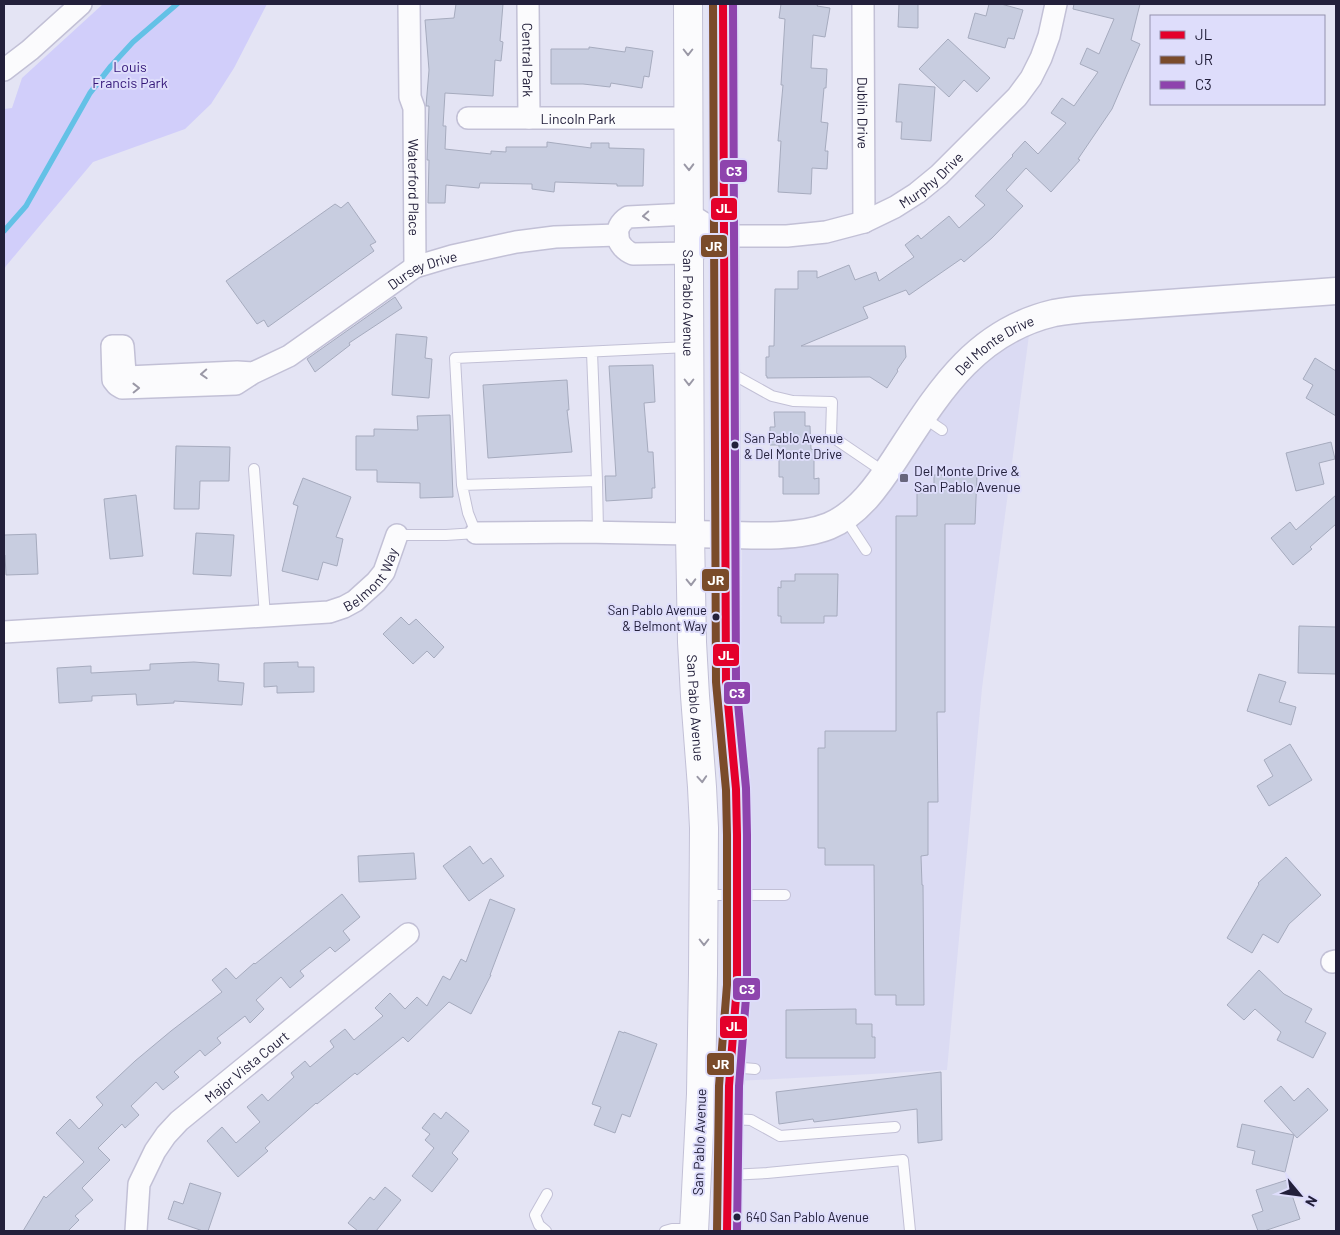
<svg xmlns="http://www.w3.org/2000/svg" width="1340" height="1235" viewBox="0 0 1340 1235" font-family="Barlow,sans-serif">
  <rect width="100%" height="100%" fill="#e4e4f4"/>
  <path fill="#dbdbf3" d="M1029 335 982 688 947 1070 737 1081 742 544 823 543 869 508 955 383 992 350Z"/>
  <path fill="#d1cefa" d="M103 4H267L234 68 211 104 185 129 93 162 6 266 4 270V109L12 108 22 78Z"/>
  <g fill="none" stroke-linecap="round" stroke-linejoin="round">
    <path stroke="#63c1e6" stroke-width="5.5" d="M4 231 26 206 90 93 111 66 133 42 177 4"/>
  </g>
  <path fill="#c8cde0" stroke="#a6abbe" d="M456 4H503L500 41 503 42 501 61 495 60 493 96 445 93 443 126H446L445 149 491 154V151L506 152V147H547V142L591 148V143H609V148L644 149 643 186H617V184L555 182 554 192 532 189V184L480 183 479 188 446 185 445 203H428L429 160H427L429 106H426L429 70 425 20 454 18Z
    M781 4H818L817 6 830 8 825 37 813 35 811 68 827 69 826 88H824L821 122 828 123 825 151H828L827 169 812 168 811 194 778 192 781 141H778L783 85H781L785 19 779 18Z
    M899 4H918V28L898 27Z
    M989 4H1001L1023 10 1014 39 1008 38 1005 48 968 38 975 13 986 16Z
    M1074 4H1140L1131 40 1140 44 1112 109 1078 159 1080 160 1051 192 1026 168 1006 190 1023 206 992 238 964 262 961 259 909 295 906 290 863 307 868 318 801 346H905L906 357 897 370 898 371 887 388 870 377 767 378V376H766V357H769V346H774L775 289H798V271H817V278L849 265 855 280 876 272 879 281 914 257 905 245 918 235 921 239 949 216 959 228 985 205 975 196 1013 156 1012 155 1025 141 1038 154 1066 123 1051 113 1062 98 1074 106 1098 72 1080 64 1087 48 1099 54 1114 19 1073 9Z
    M948 39 990 78 977 92 964 80 949 97 919 69Z
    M589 47 625 52 626 47 653 51 649 77 644 76 642 88 611 83 610 87 583 84H551V49H589Z
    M899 84 935 87 931 141 901 139 902 122H896Z
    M348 202 376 242 370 245 374 251 268 327 264 320 257 324 226 281 335 204 341 208Z
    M395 297 402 308 349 343 350 345 315 372 307 359Z
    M396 334 427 337 425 358 432 359 429 398 392 395Z
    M1315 358 1336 371V416L1306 398 1313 385 1303 379Z
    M653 365 655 402 644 403 648 452H653L655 488H652V498L606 501 605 476H616L609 366Z
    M567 380 569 410H567L572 452 488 458 483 385Z
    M774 412H805V426H810L811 449 814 450V479L819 478V494H783V477H779V445H770V427H775Z
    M450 415 453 497 420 498V483L377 482V470H356V436H374V429L418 430 417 416Z
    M1331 442 1335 459 1319 463 1324 484 1296 491 1286 453Z
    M176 446 230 447 229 481H200L199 509H174Z
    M934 475H977L975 524H945V712H937L938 802H928V855L921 856 922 885H923L924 1005H896V995H875L874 865H825V848H818V748H825V731H896V516H917V493L934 492Z
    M303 478 351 497 336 537 343 539 337 566 323 562 318 580 282 571 298 506 293 504Z
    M136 495 143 556 110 559 104 499Z
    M1336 495V524L1310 547 1312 549 1293 565 1271 538 1290 522 1296 530Z
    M196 533 234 535 231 576 193 574Z
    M36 534 38 574 6 575 5 555H4V535Z
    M795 574H838L837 616H824V623H781V616H778V587L781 588V581H795Z
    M401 617 409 625 416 619 444 647 434 658 427 651 413 664 383 634Z
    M1299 626 1336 627V674L1298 673Z
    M194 662 219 664 218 681 244 683 242 705 174 701V703L137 705 136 694 92 696V701L59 703 57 668 91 666V673L150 670V664Z
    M298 662V667H314V692L277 693V686L264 687V663Z
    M1259 674 1286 682 1279 702 1296 707 1291 725 1247 711Z
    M1290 744 1312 780 1269 806 1257 786 1273 776 1264 760Z
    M470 846 483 864 491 858 504 876 469 901 443 866Z
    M414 853 416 879 359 882 358 856Z
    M1286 857 1321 895 1289 924 1278 943 1263 934 1252 953 1227 938 1259 884 1258 883Z
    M342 894 360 917 343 931 350 940 335 952 330 947 300 971 304 976 290 988 281 977 256 1000 264 1009 250 1023 245 1016 217 1038 221 1043 205 1056 200 1050 174 1072 179 1077 163 1090 156 1082 131 1106 139 1115 125 1128 122 1124 98 1148 110 1160 82 1188 93 1200 75 1216 79 1220 68 1231H23L44 1196 46 1198 84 1162 56 1133 70 1119 79 1129 103 1105 96 1097 103 1091 135 1061 171 1031 222 992 212 980 226 968 236 979 254 963 255 964Z
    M490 899 515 909 490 975H491L471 1014 449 1002 408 1042 403 1037 357 1075 355 1073 317 1104 316 1103 265 1148 268 1151 238 1177 207 1141 222 1127 236 1143 260 1122 247 1107 262 1094 268 1101 294 1077 291 1073 305 1061 310 1067 334 1047 330 1041 345 1029 354 1040 383 1016 375 1008 390 993 405 1009 417 997 427 1006 443 976 450 980 461 959 466 962Z
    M1259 970 1284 994 1312 1009 1305 1022 1326 1033 1313 1058 1277 1040 1281 1032 1255 1009 1244 1020 1227 1005Z
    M856 1009V1024H872V1037H875V1058H786V1010Z
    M619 1031 624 1033V1032L657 1044 630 1117 622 1114 615 1133 594 1125 601 1107 592 1104Z
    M941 1072 942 1140 918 1143 917 1109 814 1122 813 1119 779 1124 776 1092Z
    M1281 1086 1294 1101 1308 1088 1328 1110 1297 1138 1264 1101Z
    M446 1112 469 1131 452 1153 458 1159 432 1192 412 1176 434 1148 425 1140 430 1134 422 1128 434 1113 441 1119Z
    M1242 1124 1294 1135 1285 1172 1252 1164 1255 1151 1237 1147Z
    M1287 1180 1300 1219 1264 1231H1258L1252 1215 1263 1211 1256 1190Z
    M190 1183 221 1193 208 1231H203L168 1219 174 1201 183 1204Z
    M385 1187 401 1200 376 1231H358L348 1223 370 1197 374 1200Z"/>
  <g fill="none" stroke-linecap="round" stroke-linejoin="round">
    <defs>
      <path id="service" d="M727 371 772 396 793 401 832 402 831 436 884 472
        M923 417 942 430
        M254 469 265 616
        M597 481 598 532
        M462 485 597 481 592 352
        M845 518 866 550
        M397 535H446L476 533 468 513 462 485 455 358 688 347
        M704 895H785
        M731 1067 755 1069
        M730 1119 751 1120 780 1136 895 1127
        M729 1175 767 1173 903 1160 910 1231
        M546 1231 539 1225 535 1215 547 1194
        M665 1231 672 1229H693"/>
      <g id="minor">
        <path id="s1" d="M409 4 410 97 414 108 415 267"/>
        <path id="s2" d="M528 4 529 118"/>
        <path id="s3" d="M863 4 864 222"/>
        <path d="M4 70 30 50 81 4"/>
        <path id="s4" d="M468 118H688"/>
        <path id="s5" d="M724 236 689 214 628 217C611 228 616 247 633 254L690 253 724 236H787L826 232 864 222 895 207 917 193 939 175 1017 97 1031 78 1041 58 1049 36 1056 4"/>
        <path id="s6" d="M253 373 237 372 127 377 125 373 123 346H112L113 380 117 385 122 388 236 384 253 373 289 356 415 267 452 256 516 242 555 237 618 235"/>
        <path d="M476 533 583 532 690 534"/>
        <path id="s7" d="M4 632 329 612 344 607 355 601 376 582 384 572 397 535"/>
        <path d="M1332 962 1336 961"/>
        <path id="s8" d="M136 1231 139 1184 155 1151 166 1135 179 1121 408 934"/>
      </g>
      <g id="tertiary">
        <path id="s9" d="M690 534C731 534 792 541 829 526 858 514 878 485 895 459 937 395 973 332 1054 313 1069 310 1084 309 1099 308L1336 291"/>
      </g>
      <g id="primary">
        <path id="s10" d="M688 4 690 534 692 642 695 696 702 787 704 828 703 973 701 1094 694 1231"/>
        <path d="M723 4 726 534V682L736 789 737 835V985L729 1086 727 1231"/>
      </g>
    </defs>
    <use href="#service" stroke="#c2c0d6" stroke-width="12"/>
    <use href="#minor" stroke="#c2c0d6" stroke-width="24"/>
    <use href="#tertiary" stroke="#c2c0d6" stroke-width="29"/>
    <use href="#primary" stroke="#c2c0d6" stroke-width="30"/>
    <use href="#service" stroke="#fbfbfd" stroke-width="10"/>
    <use href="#minor" stroke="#fbfbfd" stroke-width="21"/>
    <use href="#tertiary" stroke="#fbfbfd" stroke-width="26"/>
    <use href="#primary" stroke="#fbfbfd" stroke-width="28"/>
    <defs>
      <path id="bus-1" d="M723 4 726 682 736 789 737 835V985L729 1086 727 1231"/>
      <path id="bus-2" d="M713 4 716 682 726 790 727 835V985L719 1086 717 1231"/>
      <path id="bus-3" d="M733 4 736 682 746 788 747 835V985L739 1086 737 1231"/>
    </defs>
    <use href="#bus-1" stroke="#deddfb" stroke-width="11"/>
    <use href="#bus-2" stroke="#deddfb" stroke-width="11"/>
    <use href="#bus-3" stroke="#deddfb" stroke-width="11"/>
    <use href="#bus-1" stroke="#e4002b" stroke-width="8"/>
    <use href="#bus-2" stroke="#7a4b2a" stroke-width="8"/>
    <use href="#bus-3" stroke="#8e44ad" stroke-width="8"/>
  </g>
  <defs><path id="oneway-chevron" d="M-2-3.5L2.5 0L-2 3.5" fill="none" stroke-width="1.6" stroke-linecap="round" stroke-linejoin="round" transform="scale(1.25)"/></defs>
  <g stroke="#9a98a6">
    <use href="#oneway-chevron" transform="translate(688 52) rotate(90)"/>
    <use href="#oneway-chevron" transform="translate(689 167) rotate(89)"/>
    <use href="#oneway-chevron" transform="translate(646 216) rotate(177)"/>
    <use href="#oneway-chevron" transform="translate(204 374) rotate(177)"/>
    <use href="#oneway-chevron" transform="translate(689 382) rotate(90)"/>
    <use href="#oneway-chevron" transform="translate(136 388) rotate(-1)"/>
    <use href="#oneway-chevron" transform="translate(691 582) rotate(89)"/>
    <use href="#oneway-chevron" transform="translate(702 779) rotate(86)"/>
    <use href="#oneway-chevron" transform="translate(704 942) rotate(90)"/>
  </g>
  <g fill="#23203b" stroke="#deddfb" stroke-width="2">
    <circle cx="735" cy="445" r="4.5"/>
    <circle cx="716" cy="617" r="4.5"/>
    <circle cx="737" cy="1217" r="4.5"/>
  </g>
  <rect fill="#67657c" stroke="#deddfb" stroke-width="2" x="899" y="473" width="10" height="10" rx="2.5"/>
  <g text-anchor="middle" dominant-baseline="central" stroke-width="4" stroke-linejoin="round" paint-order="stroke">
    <g font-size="13" fill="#23203b" stroke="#deddfb" text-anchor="start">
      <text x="744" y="438">San Pablo Avenue<tspan x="744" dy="16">&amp; Del Monte Drive</tspan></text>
      <text x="707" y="610" text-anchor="end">San Pablo Avenue<tspan x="707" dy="16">&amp; Belmont Way</tspan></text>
      <text x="746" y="1217">640 San Pablo Avenue</text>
    </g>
    <g font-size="14" fill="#23203b" stroke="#deddfb">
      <text stroke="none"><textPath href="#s2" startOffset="56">Central Park</textPath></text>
      <text stroke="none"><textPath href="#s3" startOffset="109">Dublin Drive</textPath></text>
      <text stroke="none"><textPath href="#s4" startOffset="110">Lincoln Park</textPath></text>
      <text stroke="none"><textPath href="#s5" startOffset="466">Murphy Drive</textPath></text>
      <text stroke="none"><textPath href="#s1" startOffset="184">Waterford Place</textPath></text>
      <text stroke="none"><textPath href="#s6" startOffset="549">Dursey Drive</textPath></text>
      <text stroke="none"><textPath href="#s10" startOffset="299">San Pablo Avenue</textPath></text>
      <text stroke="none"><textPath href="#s9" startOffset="389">Del Monte Drive</textPath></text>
      <text stroke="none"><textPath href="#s7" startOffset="381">Belmont Way</textPath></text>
      <text stroke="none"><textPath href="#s10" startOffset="704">San Pablo Avenue</textPath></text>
      <text stroke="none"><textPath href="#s8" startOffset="209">Major Vista Court</textPath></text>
      <text transform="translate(699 1142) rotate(-88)">San Pablo Avenue</text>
    </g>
    <g font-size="14" fill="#321577" stroke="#deddfb">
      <text x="130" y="66">Louis<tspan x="130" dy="16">Francis Park</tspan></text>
    </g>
    <g font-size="14" fill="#23203b" stroke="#deddfb" text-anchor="start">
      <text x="914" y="470">Del Monte Drive &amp;<tspan x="914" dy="16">San Pablo Avenue</tspan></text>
    </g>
  </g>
  <g stroke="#deddfb" stroke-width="2">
    <rect x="719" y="159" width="29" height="24" rx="5" fill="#8e44ad"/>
    <rect x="710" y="197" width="28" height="24" rx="5" fill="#e4002b"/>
    <rect x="700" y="234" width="28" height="24" rx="5" fill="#7a4b2a"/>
    <rect x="701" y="568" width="29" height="24" rx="5" fill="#7a4b2a"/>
    <rect x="712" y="643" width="28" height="24" rx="5" fill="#e4002b"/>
    <rect x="723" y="681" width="28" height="24" rx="5" fill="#8e44ad"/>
    <rect x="732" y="977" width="29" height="24" rx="5" fill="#8e44ad"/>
    <rect x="719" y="1015" width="29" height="24" rx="5" fill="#e4002b"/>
    <rect x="706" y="1052" width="29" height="24" rx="5" fill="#7a4b2a"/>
  </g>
  <g font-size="14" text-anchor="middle" font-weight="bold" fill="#fff">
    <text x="734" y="176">C3</text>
    <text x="724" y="213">JL</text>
    <text x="714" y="251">JR</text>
    <text x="716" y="585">JR</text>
    <text x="726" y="660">JL</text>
    <text x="737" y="698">C3</text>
    <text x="747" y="994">C3</text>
    <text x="734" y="1031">JL</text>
    <text x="721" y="1069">JR</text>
  </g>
  <rect width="1340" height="1235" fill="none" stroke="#23203b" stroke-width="10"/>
  <rect x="1150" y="15" width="175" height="90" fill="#deddfb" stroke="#9391ae"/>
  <rect x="1160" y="31" width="25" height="8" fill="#e4002b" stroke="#9391ae"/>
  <text x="1195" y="40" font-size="15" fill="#23203b">JL</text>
  <rect x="1160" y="56" width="25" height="8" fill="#7a4b2a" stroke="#9391ae"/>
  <text x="1195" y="65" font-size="15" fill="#23203b">JR</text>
  <rect x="1160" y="81" width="25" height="8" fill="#8e44ad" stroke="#9391ae"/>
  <text x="1195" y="90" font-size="15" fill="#23203b">C3</text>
  <g transform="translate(1300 1195) rotate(119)" stroke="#deddfb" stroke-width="4" paint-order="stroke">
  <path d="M0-4L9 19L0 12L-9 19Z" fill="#23203b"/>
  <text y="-8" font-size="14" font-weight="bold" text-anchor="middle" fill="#23203b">N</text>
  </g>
</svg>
